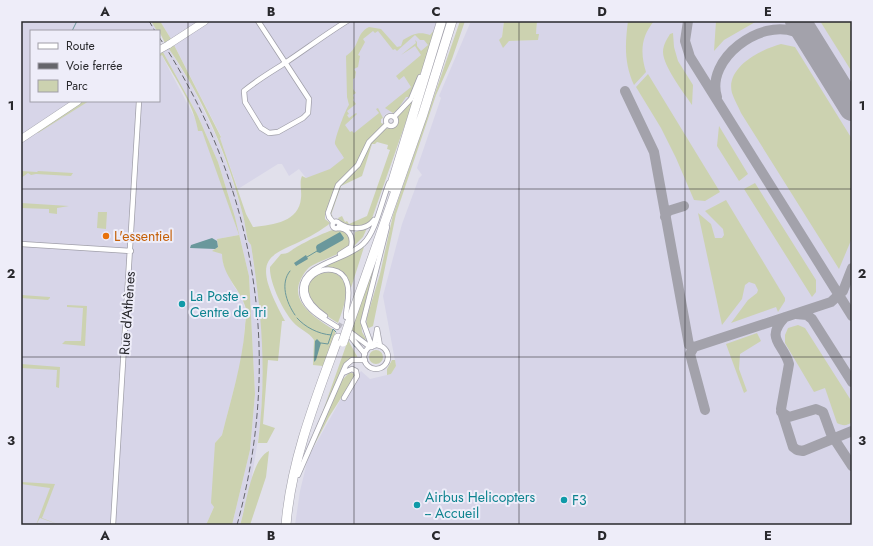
<svg xmlns="http://www.w3.org/2000/svg" width="873" height="546" viewBox="0 0 873 546" font-family="Jost,sans-serif">
  <rect width="100%" height="100%" fill="#e1e0eb"/>
  <path fill="#d7d5e8" d="M21 21H151L157 31H31V101H159V50L196 120 198 130 202 131 209 148 239 235 217 239 219 246 213 251 222 254 223 263 233 285 242 298 246 312 243 354 222 435 215 443 214 507 206 525H21Z
    M160 21H437L434 38 409 97 396 112 387 113 382 118 380 124 331 172 306 178 299 169 289 176 282 164H278L238 189 220 138 221 136 171 39Z
    M471 21H504L502 37 509 41 538 40 536 34 537 21H852V525H295L300 491 308 458 342 397 361 371 370 379 391 374 396 366 383 296 402 224 419 178 422 175 417 168 441 98 439 96Z
    M169 49 192 86 216 136 228 167 243 214 248 241 251 245 260 304 264 360 261 420 251 483 240 525H232L250 450 255 394 249 276 235 217 218 162 197 114 163 52Z"/>
  <path fill="#ccd2b0" d="M151 21H160L171 39 165 43 159 31H157Z
    M460 21H465L452 59 436 95 396 214 373 326 369 328 366 326 367 317 380 274 393 215Z
    M504 21H537L536 34H539L538 40 509 41 503 48 499 40 502 37Z
    M628 21H654C641 37 640 52 646 72L634 85C624 63 625 44 628 21Z
    M716 21H757L724 40 714 51Z
    M820 21H852V72Z
    M369 27 381 29 397 47 401 46 403 40C413 34 419 31 430 35L435 29 436 31 417 83 409 97H406L400 106V108L393 113 385 108 411 87 404 76 399 80 396 76 421 55 415 46 401 55 416 43 415 40 417 42V46L421 51 428 45 424 40H420L415 35 397 51 395 49 393 50 378 31 375 33 373 31 363 39 365 42 358 55 360 56 358 67 354 69 356 72 355 78 353 79V89L356 93 353 95 354 98 353 100 356 104 347 111 349 114 347 115 349 118 356 113 357 114 345 125 350 132 352 131 354 133 379 113 376 109 378 108 383 118 381 119V123L384 124 367 141 356 165 336 184 325 215V219L330 223 328 225C279 261 242 242 285 321H282L278 361 268 360 263 424 275 428 267 443H258C267 372 262 315 251 245L248 241C246 233 245 223 243 215 228 156 203 98 169 49L174 45 221 137 220 138 246 214 253 227C273 225 299 222 301 198 302 191 299 182 302 176L306 178 330 169 344 158C341 153 337 148 335 144 334 140 346 108 349 105L347 97 346 56C361 46 355 34 369 27Z
    M673 33 674 47 678 61 693 85 692 105C684 93 663 66 663 52 663 45 667 39 670 34Z
    M781 44 795 47 852 139V238L839 269 741 113C738 106 734 99 732 93 725 67 762 49 781 44Z
    M163 52 197 114 218 162 235 217 249 276 255 394 250 450 232 525H206L214 507 211 503 215 443 222 435C231 399 242 364 245 328 245 322 247 315 246 309 241 289 222 276 222 254L212 251 218 247 217 239 239 235 202 131H198C194 104 175 79 162 55L159 57V54Z
    M648 74 720 192 705 201 694 200 676 158 661 128 636 87Z
    M416 93 370 224C360 227 344 230 338 218L342 216 345 222 347 221 349 224 367 216 390 150 387 149 388 145 377 142 375 144H372L362 176 341 186 331 215 333 216 331 217 330 214 339 186 355 171 370 144 385 129 396 126 398 122 397 117 407 107Z
    M83 101H89L38 133 37 131Z
    M719 126 748 174 739 181 717 146Z
    M21 171 37 172 38 171 73 173 71 176 36 174 31 175 28 173 21 178Z
    M755 183 816 280V292L812 297 744 189Z
    M726 200 785 298V301L778 312 776 307 731 323 748 300 757 293 758 290 755 284 749 282 745 285 742 299 722 325 698 213 711 224 715 238H722L724 235 723 229 705 211Z
    M21 203 69 206 57 208V214L49 213V209L21 208Z
    M98 212H107L106 229 97 228Z
    M367 228 363 237 353 247 355 232Z
    M338 229 348 233 351 244C341 255 326 258 313 265 307 268 304 273 301 279 288 303 320 321 336 331L323 366 313 365 314 340C309 332 299 329 293 322 283 311 269 282 270 267L281 254C288 254 290 251 295 248 305 242 328 230 338 229Z
    M364 247 351 288C348 273 337 269 324 267Z
    M380 251 361 321 362 332 366 339 364 340 351 332 375 260Z
    M332 272C355 280 344 306 338 323 326 315 301 301 309 284 314 273 322 273 332 272Z
    M21 295 50 297V298L48 300 21 298Z
    M67 305 87 306 85 346 62 344 65 341H81L83 308 67 307Z
    M798 325 805 328 852 402V422C847 426 843 426 837 423L825 388 814 392 785 343V335L788 328Z
    M757 333 761 341 740 354 739 369 747 391 744 393 726 344Z
    M348 340 358 358 349 359 343 365 318 425Z
    M369 357a7 7 0 1 1 14 0a7 7 0 1 1-14 0Z
    M395 360 396 366 391 374 387 375V369L392 360Z
    M21 364 60 367 59 388 56 387 57 370 21 368Z
    M350 372 354 374 353 379 329 417 309 455 341 381Z
    M269 451 266 477 250 525H240C246 507 251 459 269 451Z
    M21 482 55 484 42 518 60 525 40 518 36 525 50 488 21 484Z"/>
  <path fill="#6a989c" d="M340 232 344 238 343 240 320 253 317 252 316 247 317 245Z
    M212 238 217 241 218 247 215 249 190 248 191 245Z
    M306 255 308 259 296 266 294 263Z
    M317 339 321 343 316 360 314 362 315 341Z"/>
  <g fill="none" stroke-linecap="round" stroke-linejoin="round">
    <path stroke="#6a989c" stroke-width="1" d="M72 31 77 21
      M307 257 317 251
      M290 271C280 283 286 302 295 315
      M297 318C305 327 318 334 331 335
      M321 343 328 344 333 329 336 332
      M353 344 355 347"/>
    <path stroke="#a3a2ab" stroke-width="10" d="M688 21 685 41 690 57 852 316
      M625 91 654 152 689 345 694 347 690 354 705 410
      M717 97C705 59 761 18 795 32 805 36 811 44 818 52
      M665 217 668 211 684 206
      M796 314 807 315 812 319 852 382
      M785 317C764 339 784 344 789 364L781 409 793 447 797 450 803 451 852 431
      M694 347 831 302 843 291 852 268
      M781 412 789 417 816 409 823 412 831 434 852 466"/>
    <path stroke="#a3a2ab" stroke-width="26" d="M798 21 852 108"/>
    <path stroke="#bcbbc5" stroke-width="4.5" stroke-dasharray="4.5 2" stroke-linecap="butt" d="M338 324 347 330"/>
    <defs>
      <path id="street" d="M258 21 309 99 308 113 303 118 278 132 269 133 261 128 245 102 244 91C257 80 271 72 285 63 306 49 326 34 347 21
        M386 121a5 5 0 1 1 10 0a5 5 0 1 1-10 0Z
        M394 117 411 99 420 77
        M332.5 225a3.5 3.5 0 1 1 7 0a3.5 3.5 0 1 1-7 0Z
        M333 222 329 217 328 213 338 185 358 165 369 142 387 124
        M339 223C349 230 366 231 374 220
        M337 228C348 228 354 236 351 247L340 254
        M21 244 131 251
        M325 316C275 282 337 251 347 283 351 294 346 306 346 317
        M337 327C323 318 301 308 302 289 303 263 347 260 363 244 376 232 382 200 389 183
        M377 329 380 346
        M350 332 370 347
        M349 335 365 354
        M364 357a12 12 0 1 1 24 0a12 12 0 1 1-24 0Z
        M374 346 377 330
        M372 347 363 322 387 227
        M343 373 352 369 356 371 357 376 344 398
        M298 475 346 365 352 360H365
        M113 525 139 101"/>
      <path id="secondary" d="M168 45 205 21
        M21 139 78 101"/>
      <path id="highway" d="M391 187 441 23
        M349 324 423 114 452 21
        M286 525C291 461 316 398 338 338"/>
    </defs>
    <use href="#street" stroke="#a1a0aa" stroke-width="6"/>
    <use href="#secondary" stroke="#a1a0aa" stroke-width="8"/>
    <use href="#highway" stroke="#a1a0aa" stroke-width="10"/>
    <use href="#street" stroke="#fff" stroke-width="4.5"/>
    <use href="#secondary" stroke="#fff" stroke-width="7"/>
    <use href="#highway" stroke="#fff" stroke-width="9"/>
    <path stroke="#65656b" stroke-width="1" stroke-dasharray="6 3" stroke-linecap="butt" d="M149 21 155 31
      M159 37C256 185 284 354 237 525"/>
    <defs>
      <path id="secondary-bridge" d="M159 50 168 45"/>
      <path id="highway-bridge" d="M343 342 349 324"/>
    </defs>
    <use href="#secondary-bridge" stroke="#a1a0aa" stroke-width="8" stroke-linecap="butt"/>
    <use href="#highway-bridge" stroke="#a1a0aa" stroke-width="10" stroke-linecap="butt"/>
    <use href="#secondary-bridge" stroke="#fff" stroke-width="7"/>
    <use href="#highway-bridge" stroke="#fff" stroke-width="9"/>
  </g>
  <path fill="none" stroke="#28282c" stroke-width="1" stroke-opacity="0.55" d="M188 21V525M354 21V525M519 21V525M685 21V525M21 189H852M21 357H852"/>
  <circle fill="#e8710a" stroke="#eeedf9" stroke-width="1.5" cx="106" cy="236" r="4"/>
  <g fill="#0f9aa8" stroke="#eeedf9" stroke-width="1.5">
    <circle cx="182" cy="304" r="4"/>
    <circle cx="564" cy="500" r="4"/>
    <circle cx="417" cy="505" r="4"/>
  </g>
  <g text-anchor="middle" dominant-baseline="central" stroke-width="4" stroke-linejoin="round" paint-order="stroke">
    <g font-size="14" fill="#c56008" stroke="#eeedf9" text-anchor="start">
      <text x="114" y="236">L'essentiel</text>
    </g>
    <g font-size="14" fill="#0d838f" stroke="#eeedf9" text-anchor="start">
      <text x="190" y="296">La Poste -<tspan x="190" dy="16">Centre de Tri</tspan></text>
      <text x="425" y="497">Airbus Helicopters<tspan x="425" dy="16">-- Accueil</tspan></text>
      <text x="572" y="500">F3</text>
    </g>
    <g font-size="14" fill="#28282c" stroke="#eeedf9">
      <text transform="translate(127 313) rotate(-86)">Rue d'Athènes</text>
    </g>
  </g>
  <rect width="873" height="546" fill="none" stroke="#eeedf9" stroke-width="44"/>
  <rect x="30" y="30" width="130" height="72" fill="#eeedf9" stroke="#9f9ea7"/>
  <rect x="38" y="43" width="20" height="6" fill="#ffffff" stroke="#9f9ea7"/>
  <text x="66" y="50" font-size="12" fill="#28282c">Route</text>
  <rect x="38" y="63" width="20" height="6" fill="#65656b" stroke="#9f9ea7"/>
  <text x="66" y="70" font-size="12" fill="#28282c">Voie ferrée</text>
  <rect x="38" y="80" width="20" height="12" fill="#ccd2b0" stroke="#9f9ea7"/>
  <text x="66" y="90" font-size="12" fill="#28282c">Parc</text>
  <rect x="22" y="22" width="829" height="502" fill="none" stroke="#28282c" stroke-width="1.5"/>
  <g font-size="13" text-anchor="middle" font-weight="bold" fill="#28282c">
    <text x="105" y="16">A</text>
    <text x="271" y="16">B</text>
    <text x="436" y="16">C</text>
    <text x="602" y="16">D</text>
    <text x="768" y="16">E</text>
    <text x="11" y="110">1</text>
    <text x="862" y="110">1</text>
    <text x="11" y="278">2</text>
    <text x="862" y="278">2</text>
    <text x="11" y="445">3</text>
    <text x="862" y="445">3</text>
    <text x="105" y="540">A</text>
    <text x="271" y="540">B</text>
    <text x="436" y="540">C</text>
    <text x="602" y="540">D</text>
    <text x="768" y="540">E</text>
  </g>
</svg>
